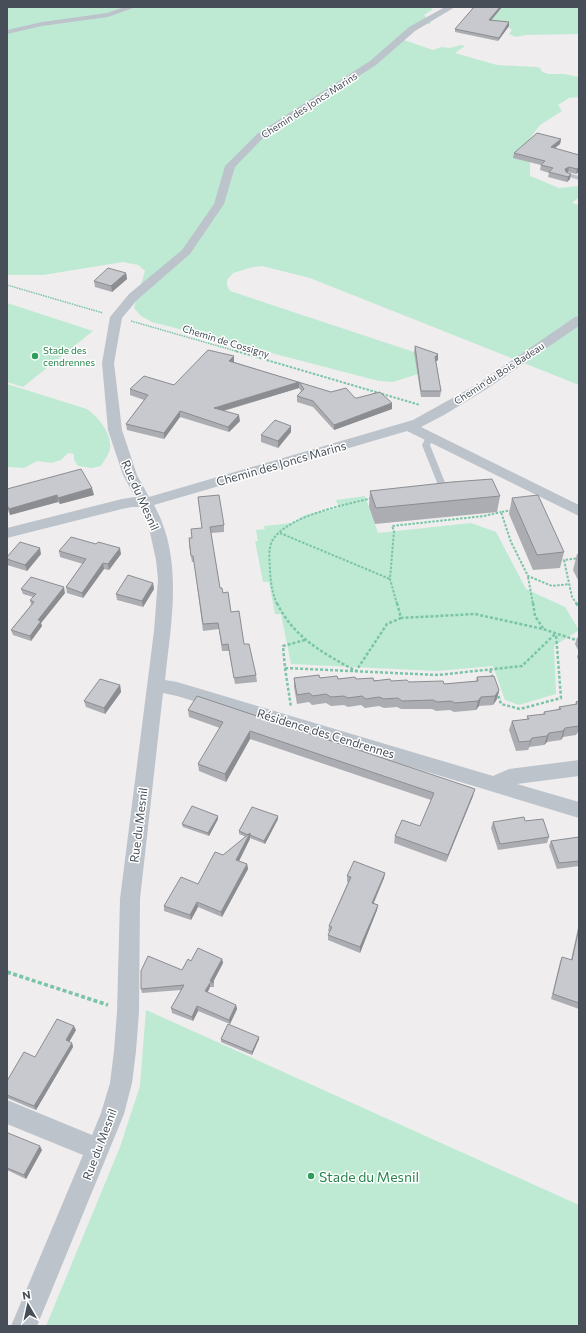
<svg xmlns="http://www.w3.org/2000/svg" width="586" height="1333" viewBox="0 0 586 1333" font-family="Commissioner,sans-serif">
  <rect width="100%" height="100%" fill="#efeded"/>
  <path fill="#beead4" d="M7 7H428L433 9 424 15 431 22 430 24H419L406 29V33L398 38 433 50 442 47 450 48 461 45 465 46 455 53 497 65 536 67 540 68 542 72 548 74H564L579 77V97L569 98 558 105 562 111 540 125 527 142 530 150V176L559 188 579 186V197L572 203 579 205V385L310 278 262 266 253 267 233 273 227 280V286L230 291 420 354 418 374 393 382 379 381 152 322 141 316 134 308 145 271 138 265 123 262 43 275H7Z
    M493 7H579V34L525 35 516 37 509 34 512 30 508 27H488L489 17 495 16 497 13Z
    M7 303 93 331 23 387 7 382Z
    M7 384 87 409C98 417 112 433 110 449 109 454 104 461 101 466L91 468 78 466 74 460V454L68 453 61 460 51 463 37 461 24 468 7 467Z
    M365 496 378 533 471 523 496 532 526 589 565 607 579 630 554 646 556 694 519 705 505 700 493 666 437 671 291 664 281 614H275L269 582H263L255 541H258L256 530 265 529 264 526 292 523 305 515 339 508 336 500Z
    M146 1010 579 1205V1326H46L120 1147 140 1086Z"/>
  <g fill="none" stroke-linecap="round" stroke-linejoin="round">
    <path stroke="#7ac4a7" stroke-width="1.5" stroke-dasharray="1.5 1" stroke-linecap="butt" d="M7 285 103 313
      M131 321 239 352"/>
    <path stroke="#7ac4a7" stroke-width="2" stroke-dasharray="2.5 1.5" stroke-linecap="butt" d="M236 351 420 405
      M512 510 501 512 511 542 528 576 552 586 569 584
      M280 533 390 579
      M528 577 533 604
      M277 604C272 592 271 584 270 571 270 562 267 547 274 538 291 515 345 505 372 498
      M397 604 390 579 394 531 392 526 484 516 501 512
      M577 604 572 597 564 560 579 558"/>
    <path stroke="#7ac4a7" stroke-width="2.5" stroke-dasharray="3 2" stroke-linecap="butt" d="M277 603C294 638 323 653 356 671L387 624 401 618
      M397 603 401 618 475 614 543 629 576 640 579 639
      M533 603 535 616 543 628
      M576 603 579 607
      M305 640 283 646 285 668 438 675 522 666 556 633
      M285 668 291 707
      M490 670 493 679
      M497 691 501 704 520 709 561 698 556 634"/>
    <path stroke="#7ac4a7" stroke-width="3.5" stroke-dasharray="4 2.5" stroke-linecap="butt" d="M7 972 108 1005"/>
    <path fill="#bcc3cb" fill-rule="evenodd" d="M568 173 579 176V180L566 176 565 175Z
      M427 435H433L434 437 430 445 448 490 447 492H444L440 490 422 445Z"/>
    <path fill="#bcc3cb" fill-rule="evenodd" d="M124 7H136L108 17 42 26 7 34V30L42 22 107 13Z
      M445 7H455L415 31 376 65 263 138 235 167 224 204 190 254 137 300 122 318 114 363 122 430 137 475 149 497 413 420 476 385 575 317 579 316V326L485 390 444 415 421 427 579 505V516L407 431 154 505C184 559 171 622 165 680L177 682 493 776 509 769 579 760V776L517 784 579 802V818L177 696 163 693 140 899 139 1012 136 1051 132 1083 124 1114 37 1326H11L83 1155 7 1124V1100L92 1135 101 1113 110 1083 114 1051 117 1012 120 899 154 631 158 579 156 560 149 528 140 507H132L122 509 7 538V528L122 499 135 497 123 475 108 430 102 363 110 317 129 294 182 250 214 204 225 166 257 134 370 61 409 27Z"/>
  </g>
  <path fill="#abadb2" d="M473 7H502L491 20 509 22V26L498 41 455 32V29L474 7Z
    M561 139 560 144 555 148 579 171 576 174 568 172H567L570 179 567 182 548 177 549 173 540 170 541 165 513 158 514 153Z
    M126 273 127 279 112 292 95 287 94 281Z
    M415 346 438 360 436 361 441 391 440 397H421L414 352Z
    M234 356V362L331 392 355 398 392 409 334 430 313 407 297 402V396L301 391 299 388 224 411 240 421 229 432 180 417 164 439 127 430 126 424 144 400 130 395V389L174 385Z
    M291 432 278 448 261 442V435Z
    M7 489 94 495 60 504 58 502 10 515 7 508Z
    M370 491 500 496 497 512 375 524 369 507Z
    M198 497 224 525V532L211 533 220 588 231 612 256 675 257 682 235 684 229 651H222L219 629 203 631 194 562H192L189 545 192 538 202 528Z
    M512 498 564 552 560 568 533 570 509 514Z
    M59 551 121 554 109 570 104 569 83 598 67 593 66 587 83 564 60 557Z
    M41 554 27 571 7 565V557Z
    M577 554H579V582L573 570Z
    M153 583 154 589 143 607 117 600 116 594Z
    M21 589 65 593 41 623 42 626 31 641 13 635 11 630 31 605 30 600 33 597 23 594Z
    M579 637V661L577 657 579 652 575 644 577 638Z
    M477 677 499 690 497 699 493 705 479 706 476 710 454 712 450 710 436 711 432 709H401L397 707 384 708 379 706 365 708 361 705 348 707 344 705 331 706 326 703 312 705 309 702 297 704 294 687V678H320L356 679 444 684 476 681Z
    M120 685 121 692 105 714 86 707 84 701Z
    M579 701V732H578L576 735 563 737 561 740 547 742 544 745 529 747 528 750 516 751 509 730 512 721 527 720V716L543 715 544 712 558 710 559 707 575 705 576 702Z
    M188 710 473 796 446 862 394 843 395 836 420 826 431 800 250 739 226 782 199 771 198 764 220 728 189 717Z
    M218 819 209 836 183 827 182 824Z
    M278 819 265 844 250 838 239 861 247 864 248 869 222 917 198 907 191 920 164 911V906L198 884 223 855 246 837 239 834V831Z
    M525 821 549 837 547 843 498 850 491 828 493 822Z
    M579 837V866L557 869 549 846 551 841Z
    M385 873 384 878 374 903 378 905 377 910 360 953 328 940V935L330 932 328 931 329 926 348 882H347V876Z
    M579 925V1009L551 999 560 962 562 957 571 960 578 928Z
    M222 959 223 963 213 982H214V987H210L207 993 236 1005 237 1009 230 1024 198 1011 193 1021 172 1013 171 1008 181 990 142 993 141 989 182 970 191 961Z
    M76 1030 69 1042 72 1043 73 1047 36 1110 7 1098V1081L35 1057Z
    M259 1037V1039L252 1055 221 1042V1039Z
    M7 1136 42 1150 26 1179 7 1170Z"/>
  <path fill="#8b8d91" d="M500 7H502L489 23V20Z
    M509 22V26L498 41 499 38Z
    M561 139 560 144 550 152 551 147Z
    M569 167 568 172 564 174 565 169Z
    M579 167V171L576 174 577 169Z
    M571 174 570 179 567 182 568 177Z
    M126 273 127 279 112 292 111 286Z
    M438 354V360L435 362V357Z
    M234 356V362L230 367 229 361Z
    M299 382V388L215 413 214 408Z
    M392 403V409L334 430V425Z
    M180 411V417L164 439V433Z
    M239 415 240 421 229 432 228 427Z
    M291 426V432L278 448V441Z
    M92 488 94 495 60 504 58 498Z
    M57 495 58 502 10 515 9 509Z
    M40 548 41 554 27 571 25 565Z
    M120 548 121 554 109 570 108 564Z
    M103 563 104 569 83 598 82 593Z
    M153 583 154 589 143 607 142 601Z
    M64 587 65 593 41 623 42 626 31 641 30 636 38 620Z
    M120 685 121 692 105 714 104 708Z
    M499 690 497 699 493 705 495 696Z
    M481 697 479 706 476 710 478 701Z
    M565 728 563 737 561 740 563 731Z
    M250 731V739L226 782 225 774Z
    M549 733 547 742 544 745 547 736Z
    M532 738 528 750 530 741Z
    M475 789 473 796 446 862 448 855Z
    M218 816V819L209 836 208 833Z
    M278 816V819L265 844 264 841Z
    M250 833V839L237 865 236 860Z
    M247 864 248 869 222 917 221 912Z
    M385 873 384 878 371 908 372 903Z
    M197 902 198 907 191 920 190 915Z
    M378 905 377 910 360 953V947Z
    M222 959 223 963 213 982 210 981Z
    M210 983V987L206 996 205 991Z
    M236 1005 237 1009 230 1024 229 1020Z
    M197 1006 198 1011 193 1021 192 1017Z
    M74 1026 76 1030 68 1044 66 1040Z
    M259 1037V1039L252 1055V1052Z
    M72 1043 73 1047 36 1110 34 1106Z
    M40 1146 42 1150 26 1179 24 1175Z"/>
  <path fill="#c7c9cf" stroke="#8b8d91" d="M474 7H500L489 20 509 22 499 38 455 29Z
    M537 133 561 139 551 147 579 155V167L577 169 569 167 565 169 566 172 571 174 568 177 549 172 553 168 541 165 545 161 514 153Z
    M108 268 126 273 111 286 94 281Z
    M415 346 438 354 435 357 441 391H421Z
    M208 350 234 356 229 361 331 392 346 388 355 398H357L380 392 392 403 334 425 313 401 297 396 304 389 299 382 214 408 239 415 228 427 180 411 164 433 126 424 148 395 130 389 144 376 174 385Z
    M275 420 291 426 278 441 261 435Z
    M81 469 92 488 58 498 57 495 9 509 7 505V489Z
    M492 479 500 496 376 508 370 491 452 482Z
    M219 495 224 525 210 527 220 588H222L223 593 228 592 231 612 239 611 244 644H249L256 675 234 678 228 644 222 645 218 623 203 624 193 556H191L189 538H192L191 529 202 528 198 497Z
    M538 495 564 552 537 555 512 498Z
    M71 537 96 544 98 542 120 548 108 564 103 563 82 593 66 587 86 559 59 551Z
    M20 542 40 548 25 565 7 559V557Z
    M128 575 153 583 142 601 116 594Z
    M31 577 64 587 38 620 41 621 30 636 11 630 34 602 30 600 36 594 21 589Z
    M319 675 320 678 337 676 338 679 355 677 356 679 373 678 374 681 390 679 391 681 407 680 409 682 443 681 444 684 478 681 477 677 494 676 499 690 495 696 481 697 478 701 455 703 451 701 437 702 433 700 402 701 398 698 384 699 379 697 366 699 362 696 348 698 344 696 331 697 326 694 313 696 309 693 297 695 294 678Z
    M100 679 120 685 104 708 84 701Z
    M197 696 475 789 448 855 395 836 402 820 420 826 434 793 250 731 225 774 198 764 223 722 188 710Z
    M579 701V726L565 728 563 731 549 733 547 736 532 738 530 741 519 742 512 721 529 719 527 716 545 714 544 712 561 709 559 707 577 704 576 702Z
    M192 806 218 816 208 833 182 824Z
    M252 807 278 816 264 841 250 835V833L248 835 239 831Z
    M524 817 525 821 543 819 549 837 500 844 493 822Z
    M250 833 236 860 247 864 221 912 197 902 190 915 164 906 181 877 198 884 215 852 223 855Z
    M579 837V861L559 863 551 841Z
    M354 861 385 873 372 903 378 905 360 947 328 935 332 927 329 926 351 877 347 876Z
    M579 928V1003L553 994 562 957 572 960Z
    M198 948 222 959 210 981 214 982 210 983 205 991 236 1005 229 1020 197 1006 192 1017 171 1008 184 985 141 989V971L148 956 182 970 188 959 191 961Z
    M57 1019 74 1026 66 1040 72 1043 34 1106 7 1095V1081L24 1052 35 1057Z
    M228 1024 259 1037 252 1052 221 1039Z
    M8 1133 40 1146 24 1175 7 1168V1136Z"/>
  <g fill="#2e9e5b" stroke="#fff" stroke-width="1.5">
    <circle cx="35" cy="356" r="4"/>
    <circle cx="311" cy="1176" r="4"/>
  </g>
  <g text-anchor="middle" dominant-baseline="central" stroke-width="3" stroke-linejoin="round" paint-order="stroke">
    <g font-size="10" fill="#474e58" stroke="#fff">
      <text transform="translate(309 105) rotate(-33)">Chemin des Joncs Marins</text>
      <text transform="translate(226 341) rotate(17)">Chemin de Cossigny</text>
      <text transform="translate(499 373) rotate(-33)">Chemin du Bois Badeau</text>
    </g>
    <g font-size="10" fill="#27864d" stroke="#fff" text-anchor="start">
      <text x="43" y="350">Stade des<tspan x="43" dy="12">cendrennes</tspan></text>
    </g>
    <g font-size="12" fill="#474e58" stroke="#fff">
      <text transform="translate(281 463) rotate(-16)">Chemin des Joncs Marins</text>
      <text transform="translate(141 495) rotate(66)">Rue du Mesnil</text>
      <text transform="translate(326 733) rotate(17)">Résidence des Cendrennes</text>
      <text transform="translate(138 825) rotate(-83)">Rue du Mesnil</text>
      <text transform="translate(99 1144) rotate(-69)">Rue du Mesnil</text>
    </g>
    <g font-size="14" fill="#27864d" stroke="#fff" text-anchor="start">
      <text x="319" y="1176">Stade du Mesnil</text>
    </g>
  </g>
  <rect width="586" height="1333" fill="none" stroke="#474e58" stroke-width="16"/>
  <g transform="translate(28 1305) rotate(351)" stroke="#ffffff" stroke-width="3" paint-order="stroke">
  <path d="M0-3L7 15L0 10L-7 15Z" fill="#474e58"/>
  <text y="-6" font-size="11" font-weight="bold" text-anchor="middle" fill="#474e58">N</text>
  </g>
</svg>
